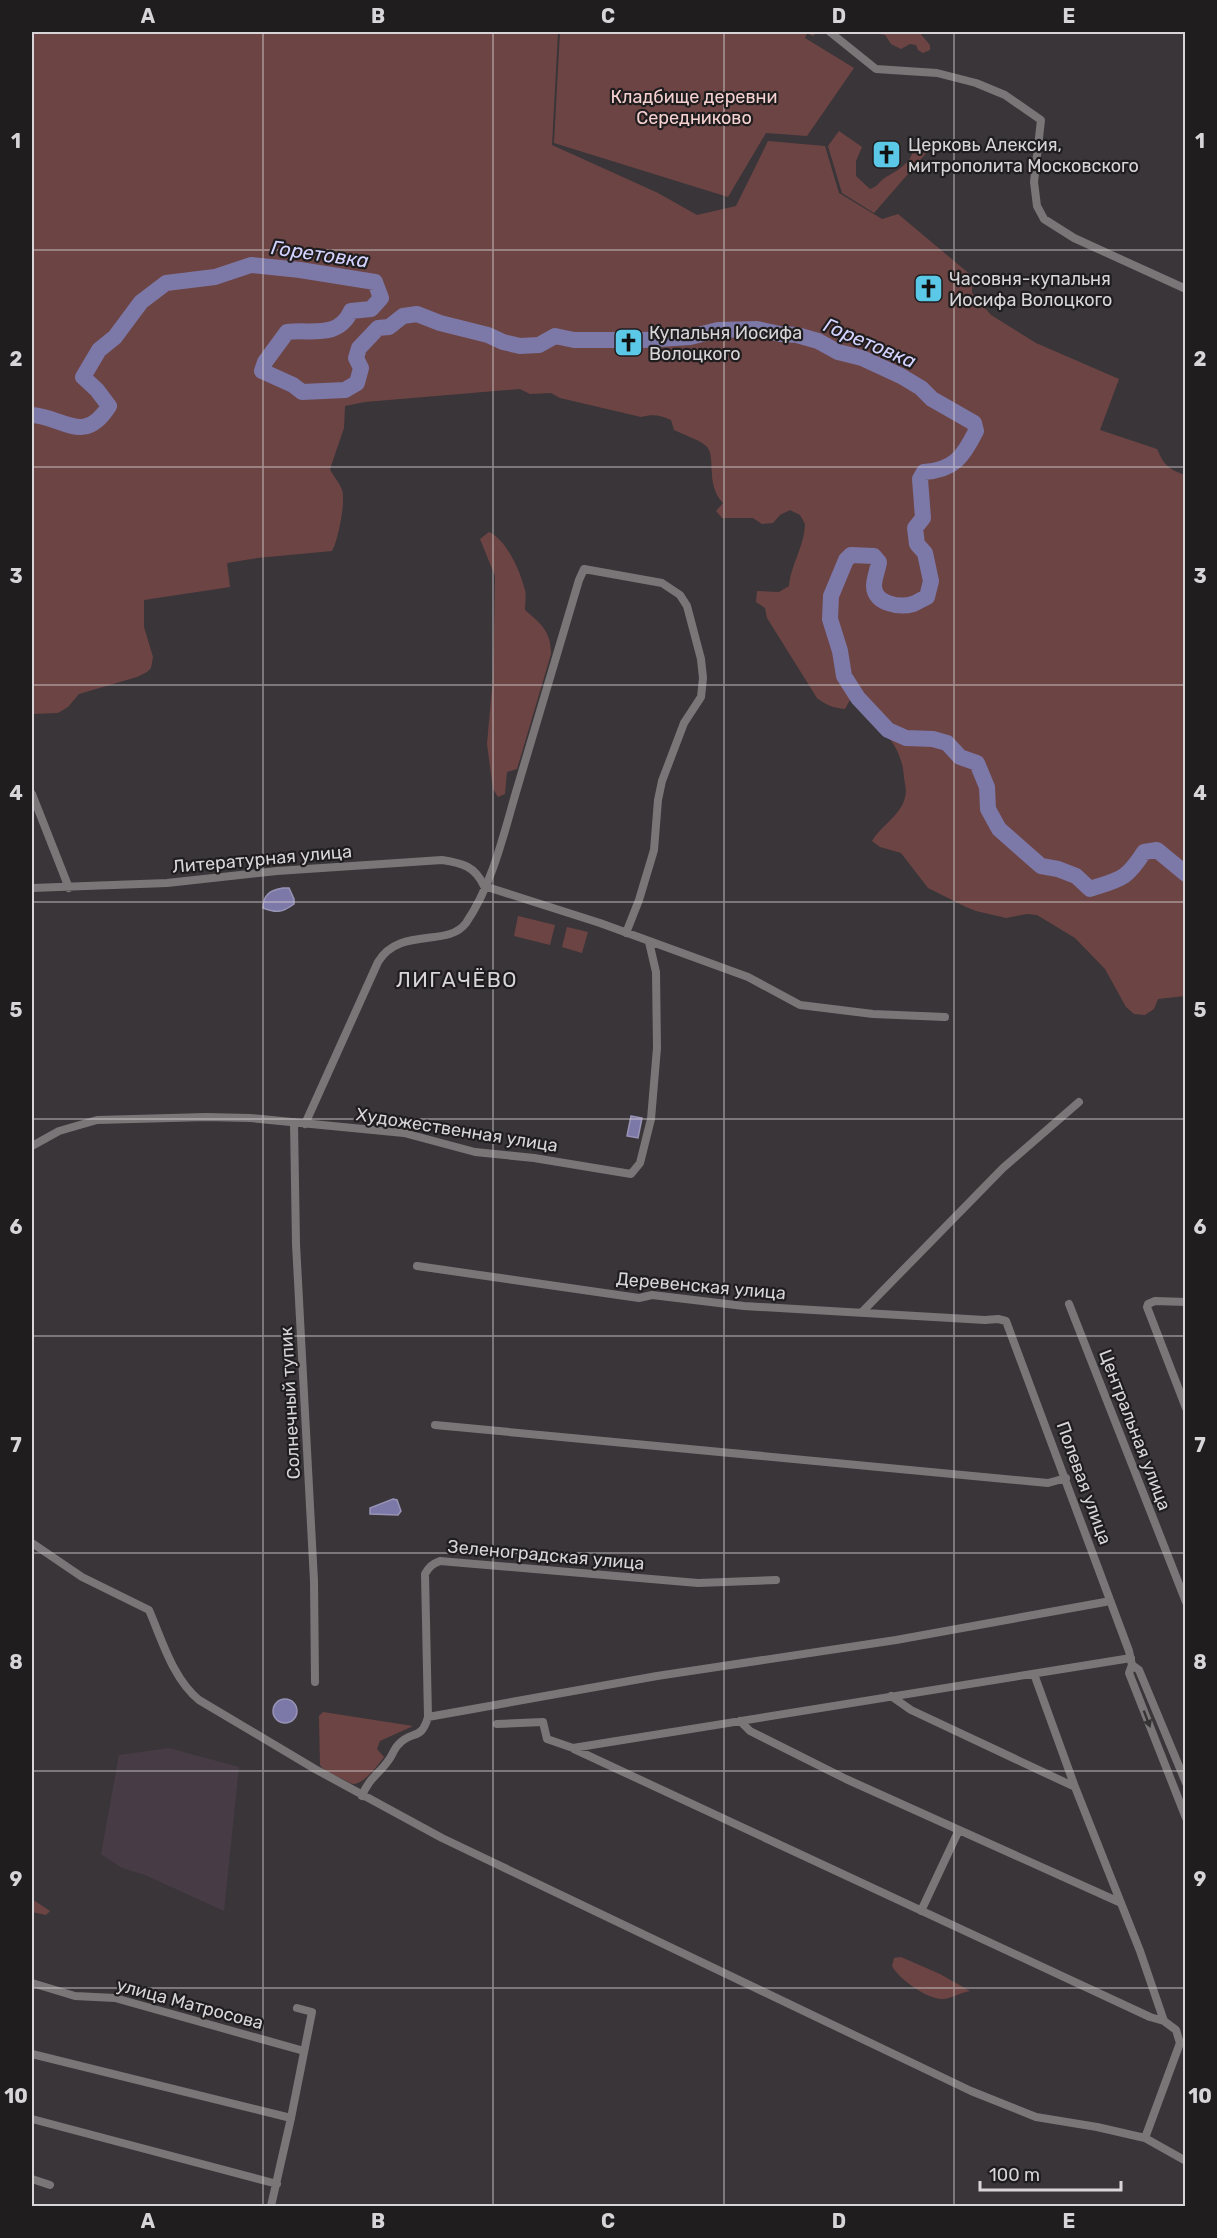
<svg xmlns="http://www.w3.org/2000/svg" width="1217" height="2238" viewBox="0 0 1217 2238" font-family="Rubik,sans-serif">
  <rect width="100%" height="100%" fill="#3a3539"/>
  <path fill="#473c45" d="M169 1748 239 1767 224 1911 145 1875 122 1868 101 1854 119 1755Z"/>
  <path fill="#6d4444" d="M32 32H558L552 145 658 193 697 215 736 206 768 141 825 146 839 193 882 219 898 214 972 276V293L991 315 1036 343 1119 379 1100 430 1157 449C1164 465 1168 469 1185 475V996L1158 999 1154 1009 1145 1015 1134 1014 1126 1007 1105 969 1075 938 1037 915 1027 914 1006 918 976 911 966 907 928 888 901 853 880 847 872 841C880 827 902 814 905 797 907 792 905 784 904 778 902 740 876 725 850 700L845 709C833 708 826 705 817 698L767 618 765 608 756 602 757 591 779 592 789 586C791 564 804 548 805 524L800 515 790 510 780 515 773 523 762 524 753 518H722L716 511 723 503C704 483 718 455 705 445 697 439 684 435 674 430L671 420C660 415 653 414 641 417L560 398 551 393 530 394 520 389 365 402 345 406 344 428 330 469C333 476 340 483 342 490 346 501 338 541 332 551L257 558 227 563 230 587 144 600V627L153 657 151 668 147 672 137 677 79 694 68 707 58 713 32 714Z
    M560 32H817L813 36 807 33 805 38 854 68 807 136 766 133 728 197 554 143Z
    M868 32H919L930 45V50L923 53 918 50 916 45 910 44 901 49 891 44 885 35Z
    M839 131 862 147 856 161V176L870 189C878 187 879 181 886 177 895 172 908 165 912 154 915 148 914 146 918 141L928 151 874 213 842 193 828 146Z
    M489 532C506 540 519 568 524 587 527 594 525 603 525 610 541 624 551 631 551 654L517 769 507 772 505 794 498 797 493 789 487 744 493 677 495 576 480 539Z
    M518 916 555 925 550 945 514 936Z
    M567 927 588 932 582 953 562 947Z
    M323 1712 413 1726 380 1741 377 1749 384 1757C379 1764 363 1785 353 1784 349 1783 344 1779 340 1778 333 1774 325 1772 320 1765L319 1716Z
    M32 1899 50 1911 46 1915 32 1912Z
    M901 1957 940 1974 970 1991C961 1992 951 1999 942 1999 927 1999 899 1979 892 1966L894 1958Z"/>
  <path fill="#7c78a8" stroke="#9894b6" stroke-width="1.5" d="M283 888H289L294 899V904C282 913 276 913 263 908 263 894 271 890 283 888Z
    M631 1116 642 1118 638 1138 627 1136Z
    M393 1499 397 1500 401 1511 398 1515 370 1514V1508Z
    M273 1711a12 12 0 1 1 24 0a12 12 0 1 1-24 0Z"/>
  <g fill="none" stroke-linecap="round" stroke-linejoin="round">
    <path stroke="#7c78a8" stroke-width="16" d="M32 415C64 417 84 446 109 406L97 390 83 377 99 350 115 337 141 302 166 283 215 277 251 265 300 270 375 282 381 298 371 309 351 311C338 339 312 329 287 332L265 362 262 371 293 385 302 392 345 390 357 383 361 368 356 358 359 348 378 328 389 327 403 316 417 314 440 323 488 335 503 342 520 346 539 345 555 336 574 340H643L690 337 718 330 757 329 780 334 797 335 818 341 838 352 862 358 901 376 921 388 932 399 974 423 976 431C963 457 954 470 924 472L920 479 923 518 915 528 917 544 925 553 931 581 927 597C922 599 918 602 913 604 900 608 874 604 874 586 874 578 878 569 879 562L874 556 851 555 846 560 831 596 830 619 840 651 844 676 858 698 888 730 906 738 933 739 947 743 960 757 977 763 987 787 988 809 999 829 1041 866 1058 869 1076 876 1090 889C1121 879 1126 880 1144 852L1157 850 1186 874"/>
    <path stroke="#7a7678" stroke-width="8" d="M830 32 876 69 937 73 976 83 1005 95 1041 120 1034 182 1037 206 1044 219 1074 238 1186 289
      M32 794 69 888
      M32 888 167 883 277 871 442 860C462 863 475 866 484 886L600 923 748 977 800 1005 873 1014 945 1017
      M294 1122 296 1244 314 1581 315 1682
      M305 1124 378 962C400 926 448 948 466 923 494 882 505 828 519 782 539 714 559 647 579 580L584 569 662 583 680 595 687 606 701 659 703 678 701 697 684 723 662 781 658 800 654 850 639 900 626 933
      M32 1146 59 1131 97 1120 206 1117 250 1118 404 1133 475 1152 534 1158 631 1174 640 1163 651 1119 657 1048 656 972 649 942
      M417 1266 639 1298 652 1295 744 1306 985 1320 998 1319 1006 1321 1129 1651 1132 1665 1129 1673 1186 1818
      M1186 1302 1155 1301 1148 1304 1147 1307 1186 1408
      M1069 1304 1186 1602
      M862 1312 1003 1168 1079 1102
      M435 1425 1048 1483 1066 1478
      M32 1543 82 1577 149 1610C162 1640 173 1679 199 1700L315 1769 442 1838 971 2091 1036 2117 1097 2127 1145 2138 1186 2161
      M1132 1665 1139 1670 1186 1783
      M1034 1674 1075 1787 1140 1951 1164 2021 1176 2030 1180 2043 1145 2138
      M891 1696 911 1710 1075 1787
      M428 1717 657 1676 896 1640 1105 1602
      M740 1721 750 1731 846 1779 1119 1902
      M497 1724 543 1722 547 1739 573 1748 1131 1658
      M574 1749 1150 2017 1164 2021
      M362 1796C369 1778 378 1775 388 1761 392 1756 394 1749 398 1745 412 1729 421 1742 428 1717L425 1574C429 1567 432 1564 440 1561L698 1583 776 1580
      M921 1911 959 1830
      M32 1983 75 1996 115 1998 304 2051
      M32 2054 291 2118
      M32 2119 277 2184
      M32 2179 50 2185
      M271 2206 291 2118 312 2012 297 2008"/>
  </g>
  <defs><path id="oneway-solid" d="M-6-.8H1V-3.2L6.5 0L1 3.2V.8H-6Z" transform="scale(1.5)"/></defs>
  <use fill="#363335" href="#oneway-solid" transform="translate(1147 1719) rotate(69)"/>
  <path fill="none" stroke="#d8d5d8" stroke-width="1.5" stroke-opacity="0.55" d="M263 32V2206M493 32V2206M724 32V2206M954 32V2206M32 250H1186M32 467H1186M32 685H1186M32 902H1186M32 1119H1186M32 1336H1186M32 1553H1186M32 1771H1186M32 1988H1186"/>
  <defs>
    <symbol id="church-square" viewBox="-11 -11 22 22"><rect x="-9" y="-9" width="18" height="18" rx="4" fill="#5ac8e6" stroke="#201d1f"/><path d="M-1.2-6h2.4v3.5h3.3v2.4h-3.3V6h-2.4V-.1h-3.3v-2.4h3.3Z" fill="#111"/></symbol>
  </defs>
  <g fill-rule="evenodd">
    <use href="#church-square" x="870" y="138" width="33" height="33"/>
    <use href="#church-square" x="912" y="272" width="33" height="33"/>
    <use href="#church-square" x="612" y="326" width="33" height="33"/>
  </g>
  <g text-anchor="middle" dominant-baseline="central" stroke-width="4.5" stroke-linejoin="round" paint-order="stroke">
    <g font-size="18" fill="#f5d1d0" stroke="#201d1f">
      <text x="694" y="97">Кладбище деревни<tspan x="694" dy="21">Середниково</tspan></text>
    </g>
    <g font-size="18" fill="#d8d5d8" stroke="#201d1f" text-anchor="start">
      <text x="908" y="145">Церковь Алексия,<tspan x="908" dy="21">митрополита Московского</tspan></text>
      <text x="949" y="279">Часовня-купальня<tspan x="949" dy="21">Иосифа Волоцкого</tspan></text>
      <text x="649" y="333">Купальня Иосифа<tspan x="649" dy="21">Волоцкого</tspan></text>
    </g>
    <g font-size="18" fill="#d8d5d8" stroke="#201d1f">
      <text transform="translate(262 859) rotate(-5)">Литературная улица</text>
      <text transform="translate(457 1130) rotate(9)">Художественная улица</text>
      <text transform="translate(701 1286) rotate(5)">Деревенская улица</text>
      <text transform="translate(290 1403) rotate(-93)">Солнечный тупик</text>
      <text transform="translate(1135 1430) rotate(69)">Центральная улица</text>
      <text transform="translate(1084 1483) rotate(70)">Полевая улица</text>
      <text transform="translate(546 1555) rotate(5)">Зеленоградская улица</text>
      <text transform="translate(190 2004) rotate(15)">улица Матросова</text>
    </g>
    <g font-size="20" font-style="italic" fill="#d4d2ff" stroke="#201d1f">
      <text transform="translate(320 254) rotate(8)">Горетовка</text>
      <text transform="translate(870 343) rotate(23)">Горетовка</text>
    </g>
    <g font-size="21" letter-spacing="1.5" fill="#d8d5d8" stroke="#201d1f">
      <text x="457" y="979">ЛИГАЧЁВО</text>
    </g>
  </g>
  <rect width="1217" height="2238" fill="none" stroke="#201d1f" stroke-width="66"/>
  <path d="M980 2181v9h141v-9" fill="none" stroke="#d8d5d8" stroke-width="3"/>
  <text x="989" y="2181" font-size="18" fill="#d8d5d8" stroke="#201d1f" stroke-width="4.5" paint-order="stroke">100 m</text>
  <rect x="33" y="33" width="1151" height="2172" fill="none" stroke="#d8d5d8" stroke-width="2"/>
  <g font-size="20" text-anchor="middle" font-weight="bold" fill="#d8d5d8">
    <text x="148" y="23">A</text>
    <text x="378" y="23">B</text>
    <text x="608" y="23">C</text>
    <text x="839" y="23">D</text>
    <text x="1069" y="23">E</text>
    <text x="16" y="148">1</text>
    <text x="1200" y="148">1</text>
    <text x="16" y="366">2</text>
    <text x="1200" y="366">2</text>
    <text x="16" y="583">3</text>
    <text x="1200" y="583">3</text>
    <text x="16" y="800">4</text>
    <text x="1200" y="800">4</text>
    <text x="16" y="1017">5</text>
    <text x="1200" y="1017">5</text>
    <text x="16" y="1234">6</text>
    <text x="1200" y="1234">6</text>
    <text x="16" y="1452">7</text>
    <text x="1200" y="1452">7</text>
    <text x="16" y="1669">8</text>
    <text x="1200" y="1669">8</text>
    <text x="16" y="1886">9</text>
    <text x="1200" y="1886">9</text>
    <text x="16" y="2103">10</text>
    <text x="1200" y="2103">10</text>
    <text x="148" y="2228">A</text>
    <text x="378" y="2228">B</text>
    <text x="608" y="2228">C</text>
    <text x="839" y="2228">D</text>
    <text x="1069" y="2228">E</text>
  </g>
</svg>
